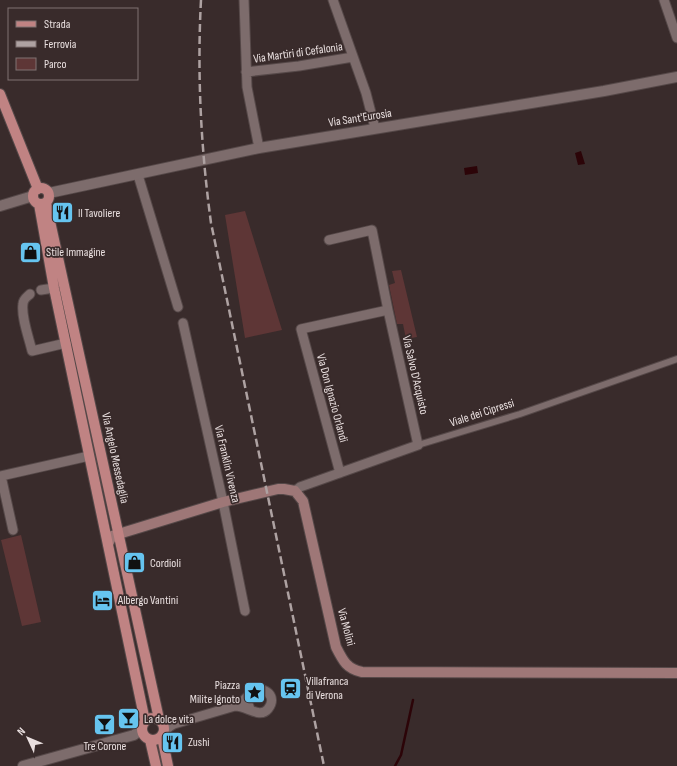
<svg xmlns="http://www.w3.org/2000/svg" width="677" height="766" viewBox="0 0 677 766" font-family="'Sofia Sans Condensed',sans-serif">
  <rect width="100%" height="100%" fill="#392b2b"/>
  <path fill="#5e3636" d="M245 211 282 330 245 338 225 215Z
    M401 270 417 337 406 339 403 324H397L389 285 395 283 392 271Z
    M21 535 41 622 22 626 1 540Z"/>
  <path fill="#2c0408" d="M581 151 585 164 578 165 575 153Z
    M477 166 478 173 465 175 464 168Z"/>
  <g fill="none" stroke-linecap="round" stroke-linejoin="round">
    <path stroke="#2c0408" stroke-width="2.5" d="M395 766 401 755 413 700"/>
    <defs>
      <path id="pedestrian" d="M418 445 520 414 677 359"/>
      <path id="minor" d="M244 0 247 87 259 148
        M333 0 366 93 375 128
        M664 0 677 38
        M246 72 299 66 353 57
        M138 175 178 307
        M329 240 372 230 388 310
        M41 290 54 288
        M30 294C27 297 23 299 23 304 21 317 29 338 32 351L66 343
        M183 323 223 502 245 611
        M295 491 300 487 418 445 388 310 301 329 340 473
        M13 530 1 476 89 456
        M235 706C247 706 260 719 268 709 278 697 265 685 252 691 246 698 247 702 250 709
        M164 733 169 727 174 724 235 706 244 700 249 695"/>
      <path id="tertiary" d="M49 193 259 148 604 91 677 77
        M0 206 33 196
        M23 766 134 735 140 730 142 726"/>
      <path id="secondary" d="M108 544 112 536 223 502 278 489H284L295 491 303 501 336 647C343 661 347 669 362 672L677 673"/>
      <path id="primary" d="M0 94 38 189
        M33 196a8 8 0 1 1 16 0a8 8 0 1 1-16 0Z
        M46 203 159 719
        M39 204 54 288 145 721
        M142 729a11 11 0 1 1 22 0a11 11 0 1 1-22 0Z
        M162 737 168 766
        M150 740 156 766"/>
    </defs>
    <use href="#pedestrian" stroke="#554848" stroke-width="8"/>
    <use href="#minor" stroke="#554848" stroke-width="11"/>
    <use href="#tertiary" stroke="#554848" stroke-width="12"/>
    <use href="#secondary" stroke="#554848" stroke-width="12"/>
    <use href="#primary" stroke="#554848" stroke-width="12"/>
    <use href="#pedestrian" stroke="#7d6c6c" stroke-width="6"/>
    <use href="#minor" stroke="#7d6c6c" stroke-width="9"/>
    <use href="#tertiary" stroke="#7d6c6c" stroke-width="10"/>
    <use href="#secondary" stroke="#9e7777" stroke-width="10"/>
    <use href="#primary" stroke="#c08383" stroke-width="10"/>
    <path stroke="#aea2a2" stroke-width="2.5" stroke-dasharray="8 4" stroke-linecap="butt" d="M201 0C197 75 201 149 211 223L324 766"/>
  </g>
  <defs>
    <symbol id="restaurant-square" viewBox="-11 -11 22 22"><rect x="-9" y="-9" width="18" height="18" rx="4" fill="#66c4ef" stroke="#392b2b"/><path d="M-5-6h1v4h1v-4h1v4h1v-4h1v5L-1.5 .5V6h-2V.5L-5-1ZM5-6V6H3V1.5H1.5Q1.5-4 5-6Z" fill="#111"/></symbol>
    <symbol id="shop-square" viewBox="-11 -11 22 22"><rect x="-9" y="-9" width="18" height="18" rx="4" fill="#66c4ef" stroke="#392b2b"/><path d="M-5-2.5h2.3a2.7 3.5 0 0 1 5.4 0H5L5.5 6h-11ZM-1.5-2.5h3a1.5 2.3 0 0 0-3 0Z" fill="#111"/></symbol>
    <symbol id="hotel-square" viewBox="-11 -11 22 22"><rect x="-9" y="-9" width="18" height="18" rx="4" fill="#66c4ef" stroke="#392b2b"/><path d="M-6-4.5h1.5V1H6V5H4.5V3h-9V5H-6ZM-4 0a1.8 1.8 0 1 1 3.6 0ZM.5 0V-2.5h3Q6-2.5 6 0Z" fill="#111"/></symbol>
    <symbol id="station-square" viewBox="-11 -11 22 22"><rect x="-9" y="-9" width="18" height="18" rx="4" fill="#66c4ef" stroke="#392b2b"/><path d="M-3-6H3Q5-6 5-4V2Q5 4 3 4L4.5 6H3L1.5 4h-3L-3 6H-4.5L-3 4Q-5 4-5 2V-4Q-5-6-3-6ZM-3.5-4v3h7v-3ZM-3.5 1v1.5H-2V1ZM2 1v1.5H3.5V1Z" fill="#111"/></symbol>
    <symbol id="sight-square" viewBox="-11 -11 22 22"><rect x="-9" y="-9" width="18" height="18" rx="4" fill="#66c4ef" stroke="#392b2b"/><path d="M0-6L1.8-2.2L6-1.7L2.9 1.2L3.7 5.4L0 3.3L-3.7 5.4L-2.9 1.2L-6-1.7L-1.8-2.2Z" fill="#111"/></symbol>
    <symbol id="bar-square" viewBox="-11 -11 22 22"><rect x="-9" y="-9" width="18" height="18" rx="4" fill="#66c4ef" stroke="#392b2b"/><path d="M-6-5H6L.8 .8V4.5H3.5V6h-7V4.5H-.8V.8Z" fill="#111"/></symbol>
  </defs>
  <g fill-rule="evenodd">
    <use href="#restaurant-square" x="50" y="200" width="25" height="25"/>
    <use href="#shop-square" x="18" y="240" width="25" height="25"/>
    <use href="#shop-square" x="122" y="550" width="25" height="25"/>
    <use href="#hotel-square" x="90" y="588" width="25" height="25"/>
    <use href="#station-square" x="278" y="676" width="25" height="25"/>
    <use href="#sight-square" x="242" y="680" width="25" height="25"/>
    <use href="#bar-square" x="116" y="706" width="25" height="25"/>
    <use href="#bar-square" x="92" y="712" width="25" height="25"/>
    <use href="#restaurant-square" x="160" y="730" width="25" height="25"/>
  </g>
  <g text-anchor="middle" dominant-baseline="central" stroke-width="3.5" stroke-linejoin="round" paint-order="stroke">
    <g font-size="12" fill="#eae0e0" stroke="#392b2b">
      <text transform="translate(298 53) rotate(-8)">Via Martiri di Cefalonia</text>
      <text transform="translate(360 118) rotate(-9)">Via Sant'Eurosia</text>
      <text transform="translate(415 375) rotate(77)">Via Salvo D'Acquisto</text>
      <text transform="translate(332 398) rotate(75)">Via Don Ignazio Orlandi</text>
      <text transform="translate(482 413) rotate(-18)">Viale dei Cipressi</text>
      <text transform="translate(115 458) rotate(78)">Via Angelo Messedaglia</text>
      <text transform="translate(227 464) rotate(77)">Via Franklin Vivenza</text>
      <text transform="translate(346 627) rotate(75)">Via Molini</text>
    </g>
    <g font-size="12" fill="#eae0e0" stroke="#392b2b" text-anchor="start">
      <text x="78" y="213">Il Tavoliere</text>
      <text x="46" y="252">Stile Immagine</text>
      <text x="150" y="563">Cordioli</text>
      <text x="118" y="600">Albergo Vantini</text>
      <text x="306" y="681">Villafranca<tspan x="306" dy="14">di Verona</tspan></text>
      <text x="240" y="685" text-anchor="end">Piazza<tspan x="240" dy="14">Milite Ignoto</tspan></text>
      <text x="144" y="719">La dolce vita</text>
      <text x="188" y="742">Zushi</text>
      <text x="105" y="746" text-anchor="middle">Tre Corone</text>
    </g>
  </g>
  <rect x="8" y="8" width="130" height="72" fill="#392b2b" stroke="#807373"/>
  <rect x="16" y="21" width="20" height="6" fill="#c08383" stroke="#807373"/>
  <text x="44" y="28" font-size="12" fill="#eae0e0">Strada</text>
  <rect x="16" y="41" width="20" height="6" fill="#aea2a2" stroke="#807373"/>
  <text x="44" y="48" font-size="12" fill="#eae0e0">Ferrovia</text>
  <rect x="16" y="58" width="20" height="12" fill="#5e3636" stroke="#807373"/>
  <text x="44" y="68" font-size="12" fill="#eae0e0">Parco</text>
  <g transform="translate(28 738) rotate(314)" stroke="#392b2b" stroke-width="3" paint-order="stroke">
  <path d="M0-3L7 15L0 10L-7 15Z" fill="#eae0e0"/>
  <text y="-6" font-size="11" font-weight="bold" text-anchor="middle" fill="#eae0e0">N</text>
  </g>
</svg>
